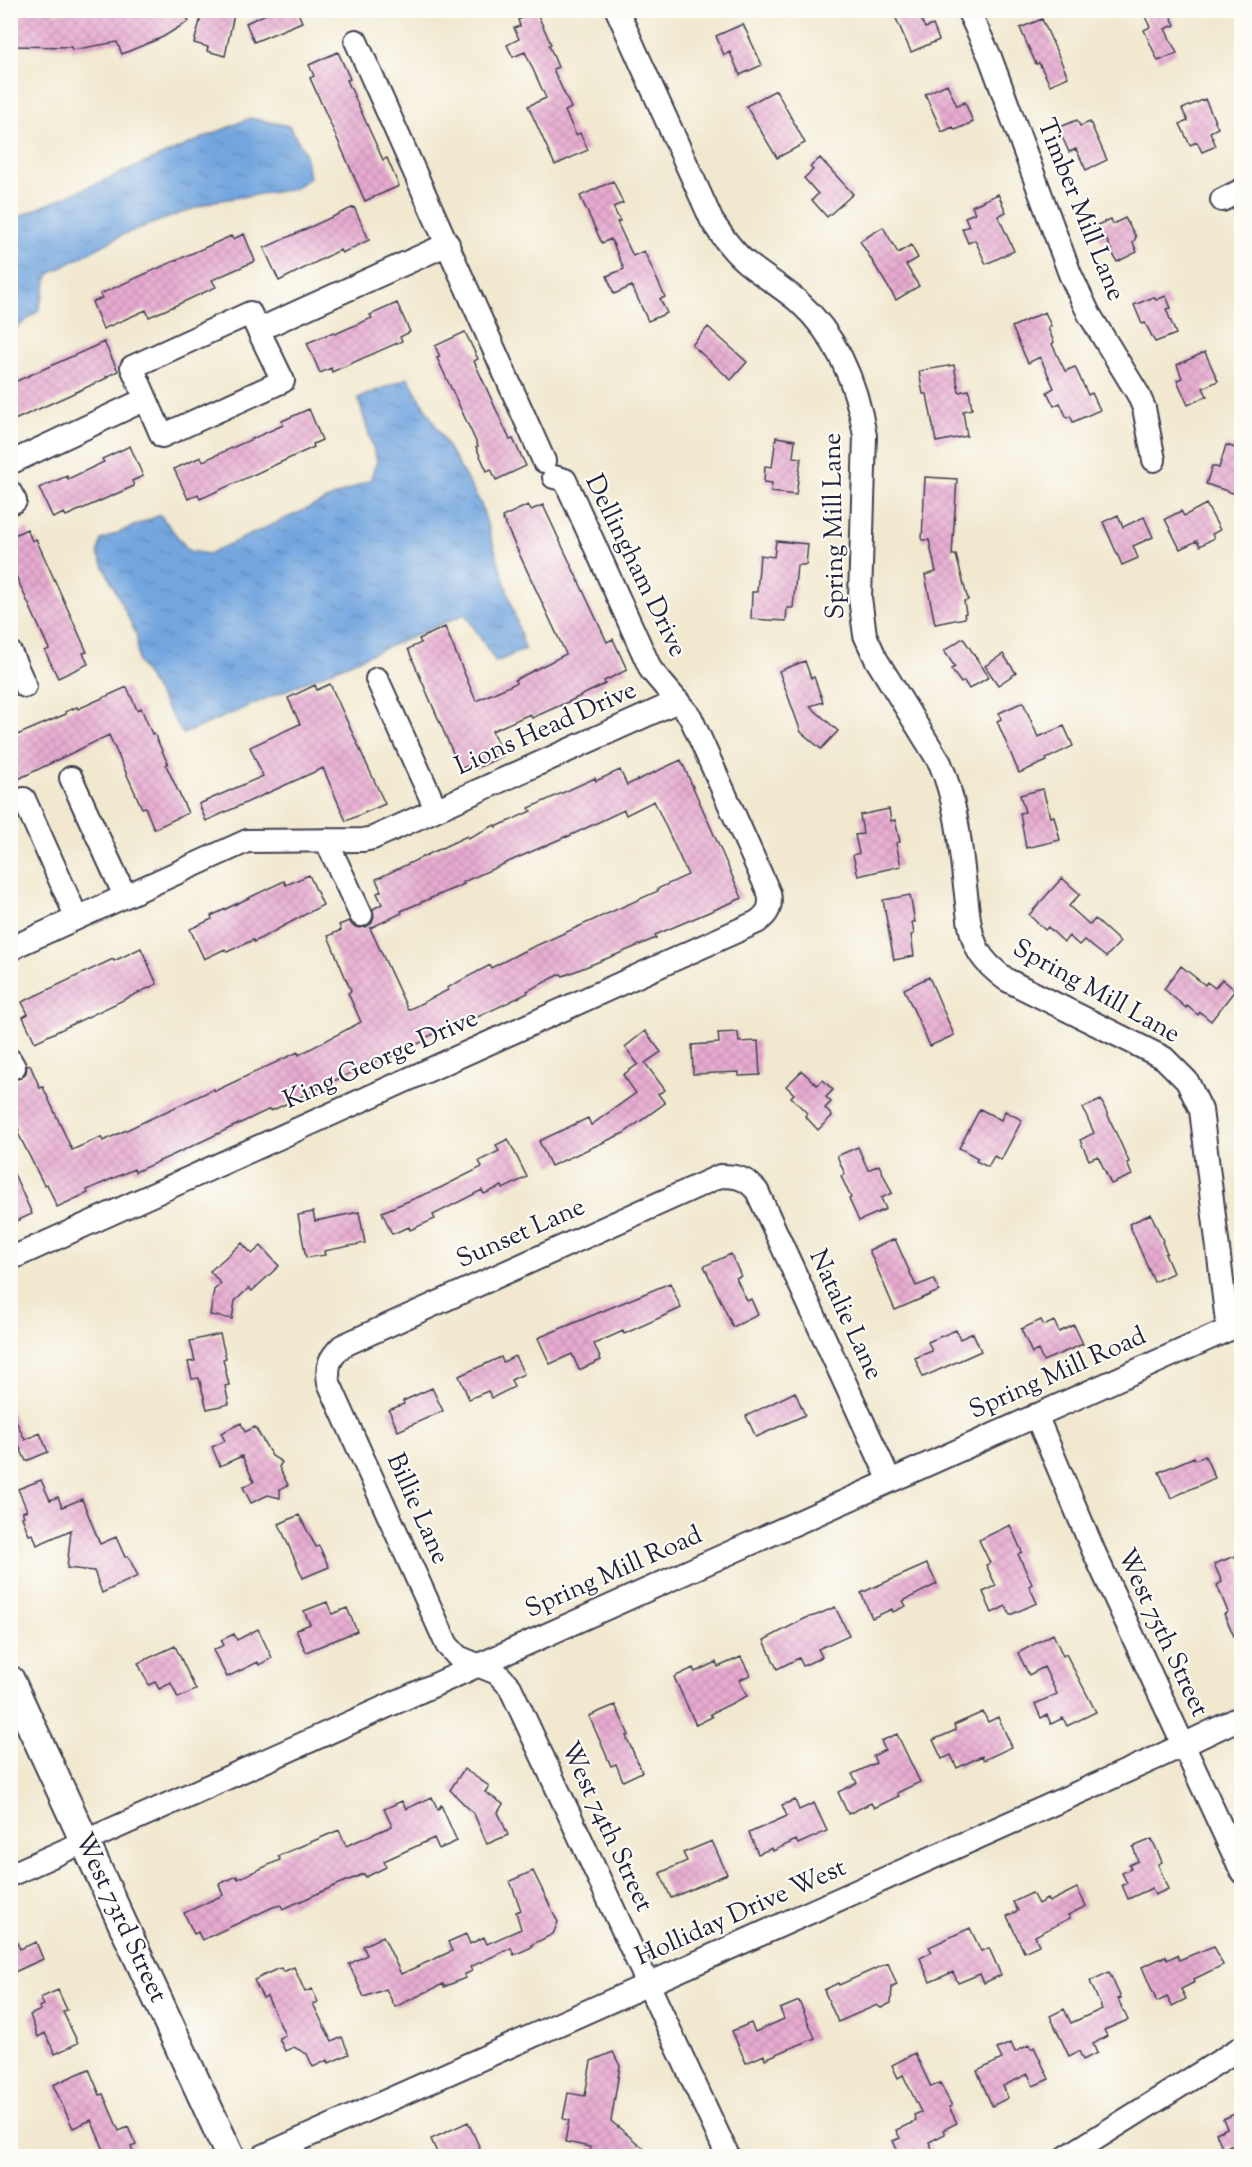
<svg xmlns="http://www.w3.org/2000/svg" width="1252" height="2167" viewBox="0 0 1252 2167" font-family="'Sorts Mill Goudy',serif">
  <defs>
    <pattern id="water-ripples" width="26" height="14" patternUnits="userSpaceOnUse" patternTransform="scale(1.5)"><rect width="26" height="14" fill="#73a6df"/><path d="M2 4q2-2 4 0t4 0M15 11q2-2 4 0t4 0" fill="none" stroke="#5e87b6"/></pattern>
    <pattern id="building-cross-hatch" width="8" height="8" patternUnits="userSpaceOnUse" patternTransform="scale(1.5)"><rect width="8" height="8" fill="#e7abd0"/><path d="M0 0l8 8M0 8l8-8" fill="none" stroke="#c693b4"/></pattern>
  </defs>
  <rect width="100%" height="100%" fill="#fdfcf7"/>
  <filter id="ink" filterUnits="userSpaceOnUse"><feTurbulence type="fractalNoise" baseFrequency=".0167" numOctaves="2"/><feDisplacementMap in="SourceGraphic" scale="12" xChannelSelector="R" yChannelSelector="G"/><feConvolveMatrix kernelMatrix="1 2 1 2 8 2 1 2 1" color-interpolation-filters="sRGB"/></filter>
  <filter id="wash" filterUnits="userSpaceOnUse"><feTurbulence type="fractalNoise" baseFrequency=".008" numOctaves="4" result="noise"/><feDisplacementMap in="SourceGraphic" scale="24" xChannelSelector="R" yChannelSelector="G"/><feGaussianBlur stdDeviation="1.35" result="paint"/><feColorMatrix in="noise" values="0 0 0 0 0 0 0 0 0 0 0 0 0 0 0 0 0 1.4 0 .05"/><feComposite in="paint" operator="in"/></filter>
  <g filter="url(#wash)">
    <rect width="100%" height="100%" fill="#f1e8cf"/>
    <path fill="url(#water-ripples)" stroke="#4a648d" stroke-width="1.5" d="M250 118 289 126 305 153 309 178 294 189 214 201 124 234 49 274 38 311 11 332V220Z
      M408 378 481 504 525 649 496 662 465 614 183 734 138 662 137 636 98 554 101 540 160 515 189 551 208 554 370 480 377 461 358 398Z"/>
    <g id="blocks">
      <path fill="url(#building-cross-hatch)" fill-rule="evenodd" d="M10 10H55V14L73 10H182L189 21 163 37 122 54 117 42 72 50 71 47 10 46Z
        M203 10H235L225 56 207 51 208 47 194 43Z
        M275 10H297L302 22 254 42 246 23Z
        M908 10H917L925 28 933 25 939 40 911 52 895 16Z
        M1142 10H1168L1175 25 1165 29 1177 53 1158 61 1144 30 1150 27Z
        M536 11 551 44 549 45 558 67 553 69 571 108 565 111 576 135 580 133 588 150 555 165 528 106 546 98 525 52 513 57 507 45 519 39 514 28 520 26 518 20Z
        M1042 19 1068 77 1050 85 1039 63 1036 64 1020 28Z
        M743 24 762 65 740 75 730 52 724 55 716 36Z
        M338 52 350 79 347 80 383 160 387 158 399 186 365 201 310 78 314 76 309 65Z
        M947 84 957 106 965 102 973 122 955 130 953 127 942 132 925 94Z
        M776 90 805 143 777 158 746 106Z
        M1205 99 1218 128 1210 132 1216 146 1202 152 1197 142 1190 145 1180 124 1188 121 1182 109Z
        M1077 120 1080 126 1090 122 1107 160 1086 170 1076 149 1069 152 1058 128Z
        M820 158 853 194 827 217 812 200 818 194 804 178 813 170 810 167Z
        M613 181 623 203 613 207 620 221 617 222 633 256 644 251 665 297 660 299 667 313 648 321 632 286 614 294 607 276 624 269 611 239 602 243 580 196Z
        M998 194 1006 212 998 216 1014 251 986 264 975 240 968 243 962 229 969 226 965 217 975 213 972 206Z
        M354 207 369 240 342 253 340 250 279 281 264 248Z
        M1125 218 1136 237 1133 243 1137 252 1117 262 1106 239 1101 241 1095 226 1111 219 1113 224Z
        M883 227 898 253 911 245 918 258 906 265 919 286 896 300 860 241Z
        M244 234 255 261 212 280 216 287 172 307 149 317 146 310 103 329 92 302 102 298 100 294 231 236 233 239Z
        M1166 296 1171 308 1166 309 1176 334 1155 342 1145 323 1142 324 1134 305 1154 297 1156 300Z
        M397 303 410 332 400 337 402 341 332 372 331 368 320 373 307 343 334 332 335 334 372 318 370 315Z
        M1045 312 1051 326 1048 328 1054 342 1052 344 1065 371 1075 367 1088 395 1092 393 1100 410 1073 422 1070 416 1067 418 1060 403 1054 406 1047 392 1054 388 1040 357 1028 363 1012 327Z
        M708 327 747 362 731 380 692 345Z
        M465 332 478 359 474 361 510 440 513 439 526 466 496 480 491 469 487 471 476 447 478 446 437 358 440 357 435 346Z
        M104 342 118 371 106 377 107 378 10 422V384Z
        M1205 352 1218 381 1203 388 1207 396 1188 405 1177 380 1182 378 1177 365Z
        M954 365 959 392 969 390 972 409 963 411 967 436 936 442 927 394H923L919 371Z
        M309 409 322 440 313 444 314 447 200 499 198 494 188 499 174 469 201 457 203 461 283 425 282 421Z
        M776 437 795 440 793 457 801 458 796 495 771 492 772 483 764 482 765 466 772 467Z
        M1226 445 1242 450V476L1236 494 1206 484 1212 466 1219 468Z
        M130 446 143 476 132 481 134 486 66 516 64 513 53 518 39 488 67 476 68 479 104 462 102 459Z
        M925 477 957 479 952 555H956L968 600 964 601 966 613 964 614 965 618 935 624 925 575 936 572 929 540H922Z
        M1206 504 1220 530 1212 534 1214 538 1200 546 1197 541 1180 549 1165 519 1181 511 1184 516Z
        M528 505 531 510 543 505 607 642 613 639 627 670 604 681 605 684 570 701 532 718 530 714 492 731 503 756 477 768 474 763 460 769 408 649 421 643 419 639 445 627 476 701 516 683 515 680 566 654 502 517Z
        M1118 515 1123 527 1144 517 1153 537 1133 546 1138 558 1122 565 1103 522Z
        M27 529 32 541 36 539 87 652 83 653 88 664 58 678 45 651 49 649 10 563V537Z
        M776 541 808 544 806 565H797L793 608H787L786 621 751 619 752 592H757L760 555 774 557Z
        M963 638 989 677 969 689 964 681 961 683 951 669 955 667 944 651Z
        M1003 654 1016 673 998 685 985 666Z
        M805 661 811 678 814 677 823 702 810 706 838 731 821 749 801 732 779 671Z
        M330 684 385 804 346 821 323 768 206 821 199 804 263 776 250 747 300 724 288 698 315 685 317 690Z
        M127 687 137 710 141 708 152 734 154 733 168 764 166 765 188 813 154 829 145 807 142 808 109 735 10 783V738L66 714 65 712 77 707 78 709Z
        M1023 702 1038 737 1064 726 1073 746 1046 759 1047 761 1019 773 997 721 1001 719 999 713Z
        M681 760 742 898 655 935 656 938 618 954 563 976 561 974 527 991 528 993 463 1024 462 1020 423 1039 424 1041 385 1059 384 1057 271 1111 270 1109 173 1155 135 1172 134 1169 87 1190 88 1193 57 1207 47 1184 44 1185 17 1131 19 1130 10 1112V1080L21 1078 26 1073 27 1066 30 1065 40 1088 43 1087 72 1150 101 1137 103 1141 214 1089 215 1091 298 1052 299 1055 361 1022 348 993 351 991 328 936 341 930 339 925 349 921 353 926 359 928 366 927 372 923 374 917 373 909 382 904 377 893 381 891 376 879 467 836 468 838 495 825 496 827 531 811 529 808 595 778 596 781 620 770 627 785ZM654 801 688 875 657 889 658 891 522 952 491 968 490 965 447 988 448 990 408 1010 370 928 402 913 401 911 464 884 463 882 567 836V837L624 810 626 815Z
        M1043 789 1050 817 1054 816 1060 840 1026 848 1020 813 1025 812 1020 795Z
        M889 809 891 821 895 820 900 842 896 843 901 866 858 876 853 855 859 853 855 835 863 834 860 815Z
        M309 875 323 905 254 942 253 940 227 952 225 949 204 959 190 929 212 919 211 916 284 881 286 885Z
        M1062 878 1080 894 1069 906 1090 925 1095 919 1120 942 1106 957 1084 940 1079 945 1069 936 1064 942 1048 927 1045 930 1029 915Z
        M910 895 915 922H912L914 934 911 935 914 956 894 960 883 900Z
        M141 948 157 984 35 1042 23 1017 28 1014 22 1002 113 959 114 961Z
        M1181 966 1205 985 1207 982 1215 988 1222 979 1235 990 1211 1021 1200 1012 1198 1015 1187 1006 1186 1008 1164 989Z
        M929 977 954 1035 930 1046 904 989Z
        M645 1031 661 1052 645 1063 665 1090 658 1094 665 1103 624 1133 551 1166 539 1141 588 1118 591 1125 636 1093 623 1075 638 1064 625 1047Z
        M738 1032 739 1042 758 1041 760 1075 739 1076V1072L693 1074 692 1045 719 1043 718 1033Z
        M802 1071 817 1085 823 1080 833 1090 826 1097 831 1102 825 1108 832 1116 818 1130 805 1116 807 1113 791 1097 794 1094 786 1086Z
        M1101 1100 1129 1162 1127 1163 1132 1175 1111 1184 1098 1156 1089 1160 1080 1140 1094 1133 1083 1108Z
        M980 1109 1001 1120 1005 1111 1022 1120 1001 1160 994 1156 988 1167 976 1161 978 1158 959 1148Z
        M508 1139 527 1177 503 1189 502 1186 484 1194 482 1190 433 1215 435 1219 410 1230 409 1227 392 1234 382 1212 440 1188 482 1167 479 1161 499 1151 496 1145Z
        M858 1147 868 1170 879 1165 892 1193 881 1198 886 1209 859 1221 849 1199 851 1198 841 1176 845 1174 837 1156Z
        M10 1165 32 1214 10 1224Z
        M313 1212 315 1221 359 1212 365 1243 324 1251 325 1255 306 1258 298 1215Z
        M1151 1214 1163 1241 1162 1242 1167 1253 1165 1254 1173 1273 1154 1282 1129 1224Z
        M895 1239 916 1286 934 1279 939 1291 895 1310 869 1250Z
        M242 1243 252 1254 261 1246 279 1266 252 1291 249 1288 235 1301 232 1319 210 1315 214 1290 221 1284 210 1271Z
        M731 1254 741 1276 736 1278 747 1301 751 1299 758 1315 733 1327 704 1266Z
        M670 1283 681 1308 624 1334 623 1331 594 1344 601 1360 579 1370 572 1354 550 1364 538 1338Z
        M1041 1320 1044 1326 1054 1321 1059 1332 1074 1325 1083 1344 1043 1361 1038 1350 1032 1353 1021 1329Z
        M956 1330 960 1339 973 1333 981 1351 923 1377 915 1358 932 1351 928 1342Z
        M220 1334 226 1358 223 1359 229 1385 225 1386 229 1404 207 1409 199 1378 192 1379 188 1362 195 1361 190 1341Z
        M515 1356 524 1374 511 1380 514 1387 492 1398 488 1391 469 1399 459 1376 501 1357 503 1362Z
        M432 1388 443 1411 398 1431 389 1410 404 1404 403 1401Z
        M795 1392 805 1415 756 1437 746 1416Z
        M10 1408 25 1440 40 1433 48 1452 26 1461 19 1446 10 1450Z
        M241 1423 245 1432 255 1427 272 1456 282 1462 279 1467 288 1485 280 1489V1498L268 1495 251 1503 243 1487 254 1482 242 1456 220 1466 212 1447 225 1441 221 1433Z
        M1205 1456 1215 1478 1171 1498 1159 1472 1194 1457 1195 1460Z
        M41 1480 50 1500 58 1497 62 1507 82 1499 100 1544 116 1537 125 1557 128 1556 138 1576 102 1593 94 1571 67 1568 71 1530 37 1545 33 1534 29 1535 22 1517 24 1516 22 1512 27 1510 18 1489Z
        M299 1515 316 1547 319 1546 329 1567 303 1578 279 1524Z
        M1010 1525 1022 1552 1018 1554 1032 1584 1029 1586 1037 1603 1010 1615 1006 1606 992 1613 983 1592 996 1586 986 1565 990 1563 979 1540Z
        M1235 1556 1242 1572V1654L1224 1614 1228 1612 1217 1585 1222 1582 1214 1564Z
        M927 1564 937 1584 903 1601 906 1606 893 1612 892 1609 872 1618 861 1593Z
        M327 1602 332 1614 347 1608 357 1631 306 1652 296 1630 310 1624 304 1611Z
        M835 1607 849 1635 818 1649 822 1657 803 1666 799 1658 777 1669 764 1640 806 1618 817 1615Z
        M258 1629 272 1658 259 1665 258 1662 227 1677 213 1650 224 1645 221 1640 234 1634 237 1640Z
        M1053 1634 1063 1656 1066 1654 1096 1712 1067 1726 1063 1718 1051 1724 1047 1715 1041 1718 1035 1704 1057 1694 1044 1667 1029 1675 1018 1653Z
        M175 1646 196 1690 178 1698 171 1683 159 1689 155 1682 149 1685 138 1663Z
        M741 1657 750 1675 739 1680 747 1696 710 1714 712 1717 696 1725 674 1677 693 1668 695 1672 716 1662 718 1667Z
        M615 1705 629 1735 626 1736 642 1772 623 1781 616 1764 611 1766 589 1716Z
        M983 1712 988 1722 998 1717 1012 1747 984 1760 982 1756 957 1768 951 1755 942 1759 933 1740 956 1730 954 1725Z
        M897 1734 920 1782 897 1793 899 1796 874 1808 871 1803 848 1814 838 1792 857 1783 852 1774 876 1763 873 1756 885 1750 881 1741Z
        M464 1769 489 1786 485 1792 503 1804 498 1812 508 1835 487 1844 474 1814 450 1790Z
        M432 1797 438 1810 441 1805 457 1841 439 1849 434 1838 384 1861 386 1867 366 1877 364 1874 339 1884 283 1909 281 1905 273 1907 202 1940 198 1932 194 1934 184 1913 223 1895 219 1884 237 1876 238 1879 280 1860 278 1856 339 1830 346 1846 392 1826 384 1809 402 1801 406 1809Z
        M795 1800 799 1810 814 1803 827 1831 798 1844 796 1840 773 1851 772 1848 758 1854 749 1833 787 1816 782 1805Z
        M1152 1839 1162 1862 1158 1864 1168 1889 1155 1895 1152 1888 1128 1899 1122 1885 1127 1883 1122 1873 1131 1869 1129 1865 1138 1861 1133 1847Z
        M712 1841 727 1874 671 1898 660 1873 687 1861 683 1853Z
        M533 1871 558 1922 553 1934 531 1945 532 1947 514 1955 511 1948 470 1967 472 1971 464 1975 465 1978 444 1987 443 1984 395 2007 386 1989 364 1997 349 1964 367 1955 363 1946 383 1936 401 1974 452 1951 448 1942 466 1934 470 1944 484 1937 487 1944 521 1929 516 1912 521 1910 510 1881Z
        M1077 1888 1086 1906 1068 1915 1070 1918 1035 1936 1039 1945 1024 1952 1007 1916 1018 1911 1013 1902 1032 1893 1038 1904 1047 1899 1049 1902Z
        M10 1928 20 1949 36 1942 43 1959 10 1974Z
        M970 1928 981 1951 989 1948 1001 1975 984 1983 980 1974 958 1983 953 1972 930 1982 920 1958 932 1952 929 1947Z
        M1214 1946 1223 1965 1194 1979 1195 1982 1181 1989 1186 1999 1172 2006 1167 1997 1157 2002 1142 1967 1166 1956 1167 1960 1177 1955 1179 1960Z
        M888 1963 897 1985 892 1987 891 2003 881 2008 877 2005 838 2022 824 1990 838 1983 839 1985Z
        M294 1967 305 1992 312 1989 318 2002 313 2004 332 2042 342 2037 349 2054 329 2063 328 2060 313 2067 307 2054 294 2047 285 2051 279 2038 285 2035 267 1996 263 1998 254 1980 277 1969 281 1968 283 1972Z
        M1109 1972 1121 1998 1118 1999 1128 2020 1104 2030 1107 2036 1093 2044 1097 2053 1083 2060 1079 2051 1069 2056 1050 2016 1064 2009 1071 2023 1102 2009 1090 1981Z
        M58 1990 67 2010 63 2012 78 2043 55 2054 45 2033 38 2037 30 2015 41 2010 39 2007 44 2005 40 1998Z
        M799 2001 815 2038 765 2059 764 2055 746 2063 732 2031 751 2023 755 2032 784 2019 780 2009Z
        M1011 2043 1015 2052 1029 2045 1031 2049 1034 2047 1049 2079 1033 2086 1028 2074 1003 2086 1008 2098 992 2106 977 2071 1002 2059 997 2049Z
        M613 2052 620 2066 611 2121 654 2157H589L591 2147 565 2142 569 2120 563 2119 568 2093 585 2096 591 2061Z
        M915 2053 931 2087 940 2083 952 2106 949 2107 957 2123 943 2130 945 2134 929 2142 933 2151 919 2157 915 2149 900 2156 893 2141 900 2138 896 2130 916 2121 914 2115 921 2112 903 2075 898 2078 892 2065Z
        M89 2069 100 2095 103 2094 119 2131 128 2127 136 2145 131 2147 135 2157H107L91 2120 73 2128 53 2085Z
        M1237 2113 1242 2123V2157H1236L1231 2145 1223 2149 1216 2133 1227 2128 1223 2119Z
        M468 2122 484 2157H439L431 2139Z"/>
    </g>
  </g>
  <g filter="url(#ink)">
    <use href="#blocks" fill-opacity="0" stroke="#414051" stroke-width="1.5"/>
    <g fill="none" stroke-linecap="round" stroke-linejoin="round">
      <defs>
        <path id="minor" d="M617 10 712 221C722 236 733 252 747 263 764 277 783 288 799 302 838 337 857 385 865 436L860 598 865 635 876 659 940 763C957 803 960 844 965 886 968 908 968 930 978 950 984 962 996 972 1007 980L1164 1058 1187 1081 1201 1110 1228 1330
          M968 10 990 57 1070 274 1089 314 1138 394 1144 408 1154 460
          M356 41 544 461
          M1222 200 1242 190
          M250 313 283 381 162 436 132 367Z
          M258 330 448 244
          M10 463 146 399
          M10 492 15 501 10 503
          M10 652 25 686
          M377 679 436 809
          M71 778 125 896
          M24 799 77 918
          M326 840 361 915
          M10 950 20 944 247 841 363 840 373 838 678 701
          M10 1060 14 1067
          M10 1259 757 922C768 914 772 907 769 893L690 716 651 670 565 480 554 477
          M1036 1415 1094 1552 1242 1872
          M10 1875 1241 1324
          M263 2156 1158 1757 1242 1717
          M728 2156 510 1687 497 1673 458 1657 447 1645 329 1383C326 1365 330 1358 342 1346L720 1176C737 1176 746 1178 757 1191L890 1481
          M1068 2156 1242 2047"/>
        <path id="major" d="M10 1680 230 2156"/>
      </defs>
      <use href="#minor" stroke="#414051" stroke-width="26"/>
      <use href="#major" stroke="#414051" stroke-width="32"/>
      <use href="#minor" stroke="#fff" stroke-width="22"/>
      <use href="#major" stroke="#fff" stroke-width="28"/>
    </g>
  </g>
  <g text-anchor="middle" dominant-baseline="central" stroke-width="4.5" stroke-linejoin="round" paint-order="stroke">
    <g font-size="26" fill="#22223b" stroke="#fdfcf7">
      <text transform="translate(1080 210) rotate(68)">Timber Mill Lane</text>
      <text transform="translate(835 526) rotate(-91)">Spring Mill Lane</text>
      <text transform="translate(635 566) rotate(64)">Dellingham Drive</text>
      <text transform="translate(546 729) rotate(-24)">Lions Head Drive</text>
      <text transform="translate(1096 992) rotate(29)">Spring Mill Lane</text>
      <text transform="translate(381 1060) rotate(-24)">King George Drive</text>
      <text transform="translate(521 1234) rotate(-24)">Sunset Lane</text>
      <text transform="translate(845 1315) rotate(65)">Natalie Lane</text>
      <text transform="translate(1058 1374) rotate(-24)">Spring Mill Road</text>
      <text transform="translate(417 1509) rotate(66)">Billie Lane</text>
      <text transform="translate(614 1573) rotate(-24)">Spring Mill Road</text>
      <text transform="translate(1162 1633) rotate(65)">West 75th Street</text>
      <text transform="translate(606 1827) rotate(65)">West 74th Street</text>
      <text transform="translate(741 1913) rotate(-24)">Holliday Drive West</text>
      <text transform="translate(120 1918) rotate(65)">West 73rd Street</text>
    </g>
  </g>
  <rect width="1252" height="2167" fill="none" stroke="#fdfcf7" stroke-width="36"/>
</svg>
